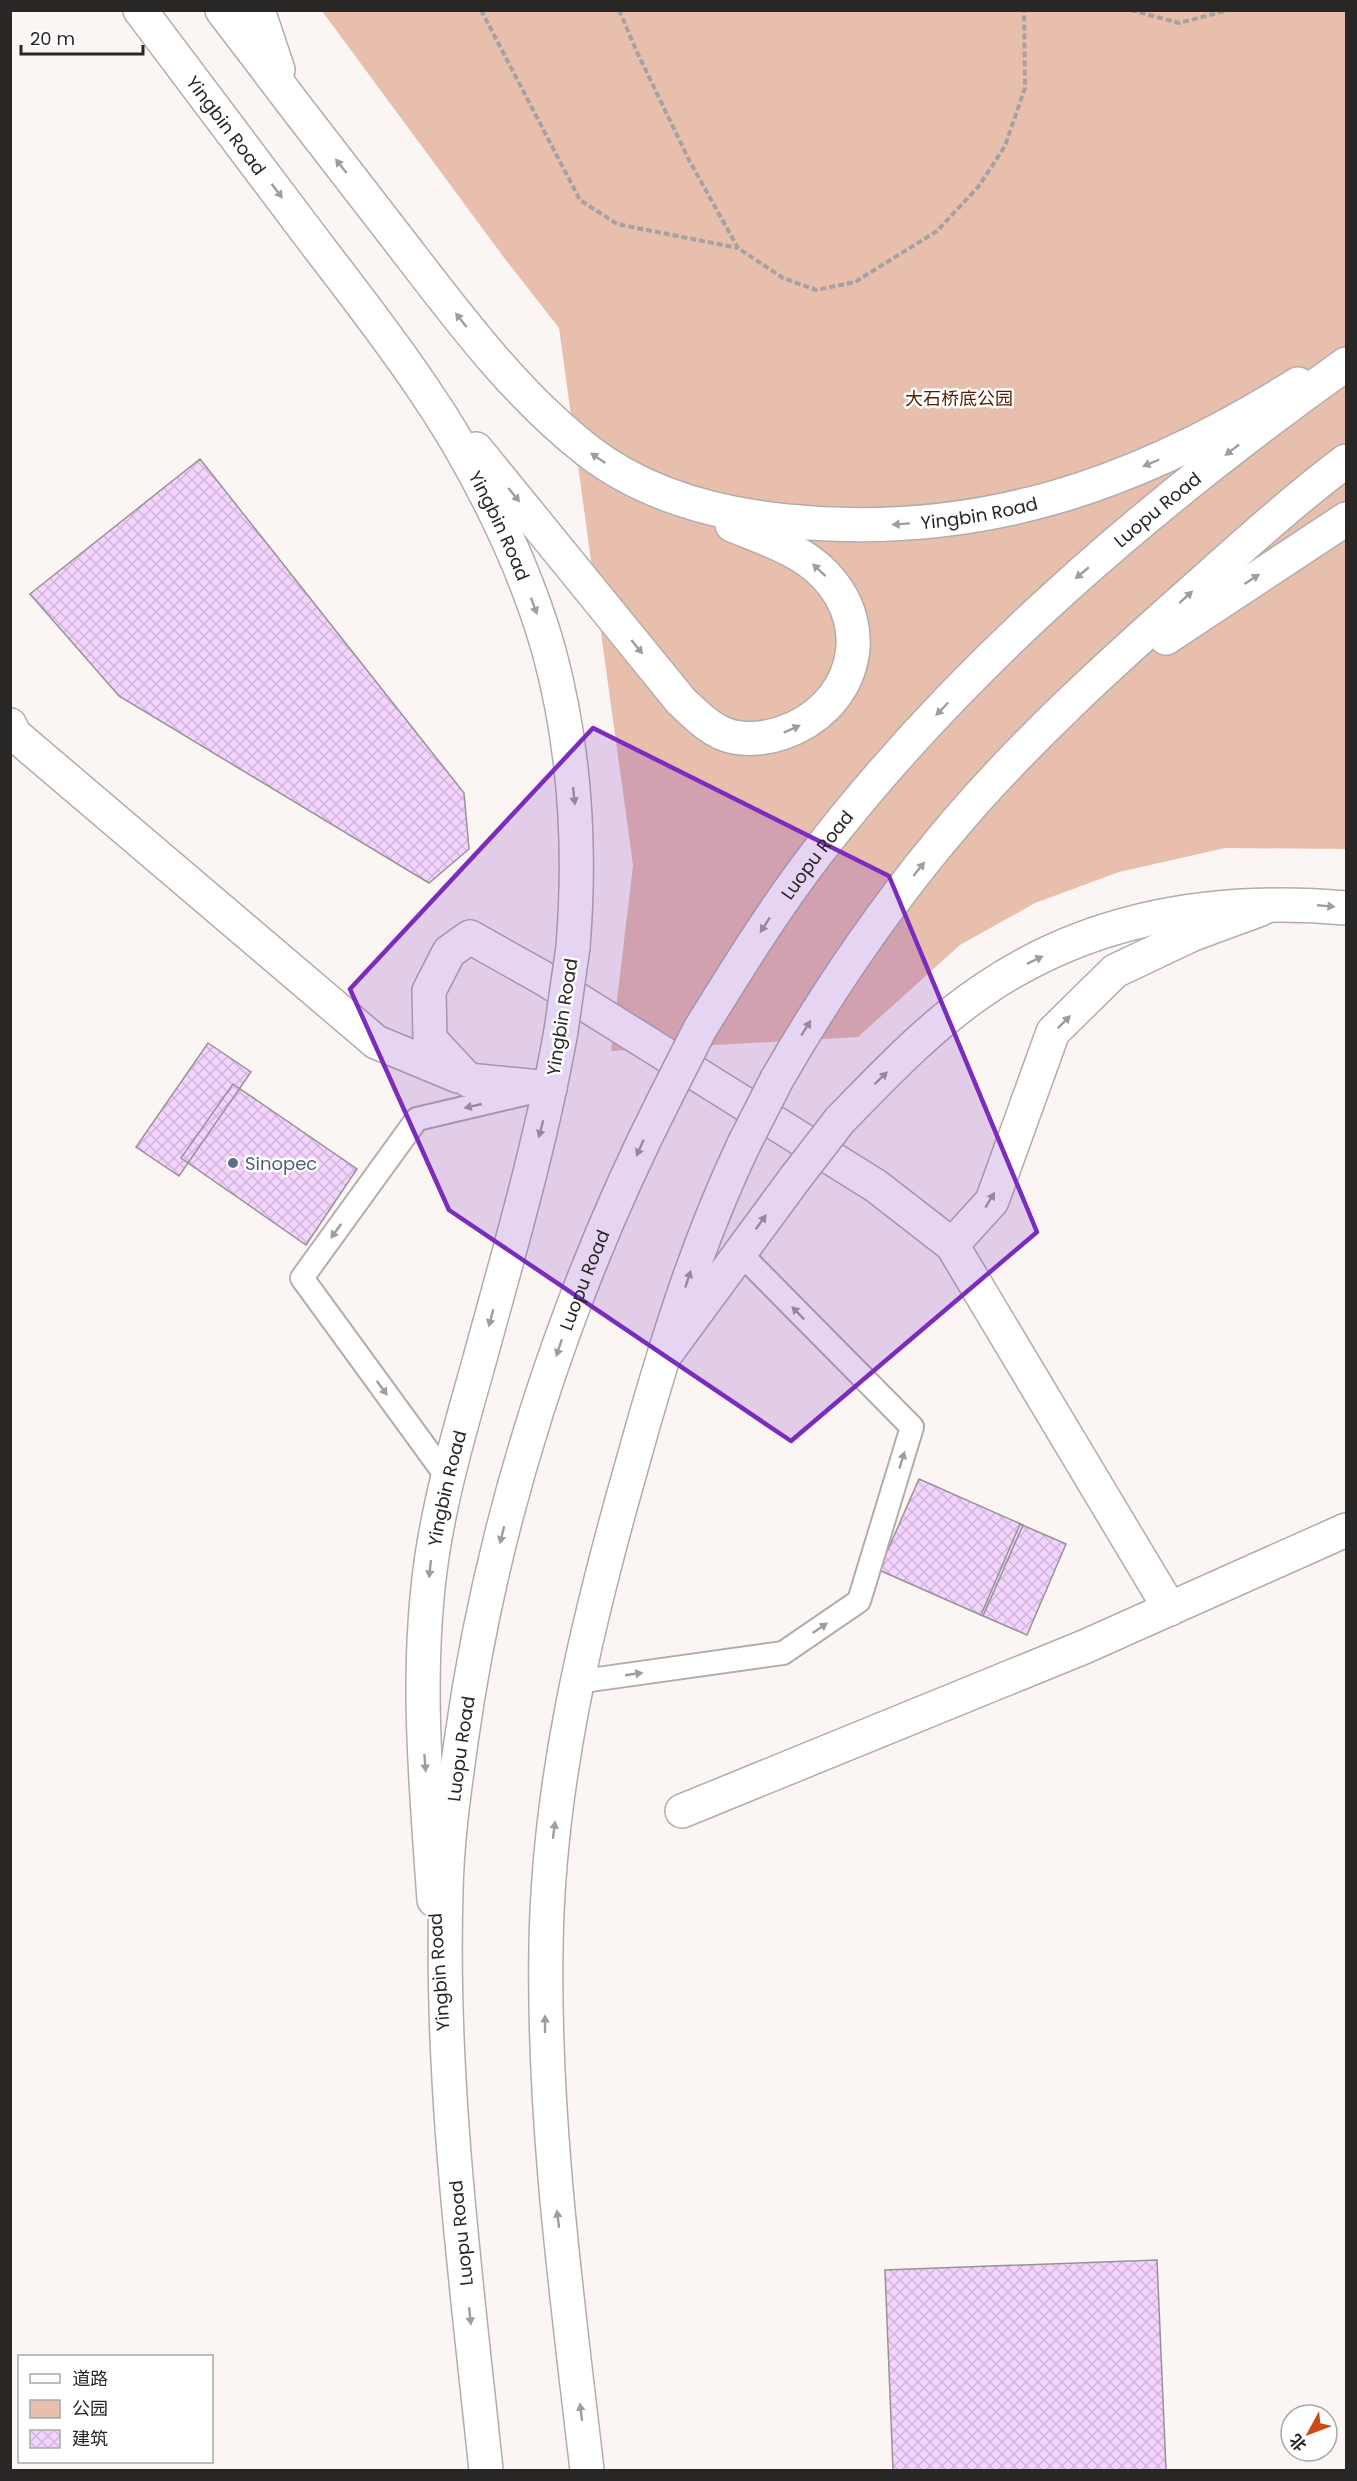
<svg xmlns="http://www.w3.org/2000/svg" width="1357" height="2481" viewBox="0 0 1357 2481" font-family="Poppins,'Noto Sans SC',sans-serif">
  <defs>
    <pattern id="building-cross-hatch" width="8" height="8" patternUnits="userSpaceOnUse" patternTransform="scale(1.5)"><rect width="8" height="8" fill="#f4d4fe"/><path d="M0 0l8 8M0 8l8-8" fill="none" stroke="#d1b6da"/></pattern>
  </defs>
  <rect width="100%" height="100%" fill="#fbf5f3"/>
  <path fill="#e8bead" d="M322 11H1346V849L1225 848 1119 872 1035 903 960 945 858 1037 611 1051 633 865 559 328 505 259Z"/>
  <path fill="url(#building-cross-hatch)" stroke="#969397" stroke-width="1.5" d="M200 459 464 793 469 849 429 883 119 696 30 594Z
    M208 1043 251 1072 179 1176 136 1147Z
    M233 1084 357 1169 306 1245 181 1158Z
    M919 1479 1023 1525 983 1616 879 1570Z
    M1020 1524 1066 1544 1027 1635 981 1615Z
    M1157 2260 1166 2470H893L885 2270Z"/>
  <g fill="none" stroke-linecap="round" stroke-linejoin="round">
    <defs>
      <path id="service" d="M447 1477 302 1278 417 1119 528 1093
        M576 1682 783 1653 859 1601 912 1427 739 1252"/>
      <path id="minor" d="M10 725 14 734 376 1042 458 1076
        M550 1088 468 1080 430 1039 429 991 449 952 470 937 543 978 876 1186 952 1245 1170 1609
        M952 1245 992 1201 1053 1032 1115 971 1193 934 1261 909
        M682 1811 1084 1647 1346 1530"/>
      <g id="primary">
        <path id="s1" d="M140 10C199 89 258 167 317 245 353 292 389 338 422 387 474 462 524 562 549 651 575 747 581 848 573 947"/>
        <path id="s2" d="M222 10C281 88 341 166 401 243 458 317 514 393 588 451 645 495 716 514 787 521 979 540 1137 485 1298 384"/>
        <path d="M258 10 278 70"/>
        <path d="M476 449 681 701C694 713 707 727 724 734 742 741 764 739 782 733 853 709 878 629 824 574 800 549 763 538 732 525"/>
        <path d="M840 1120C886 1073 931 1025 985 989 1094 915 1219 897 1346 908"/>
        <path d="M668 1351 796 1177"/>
        <path id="s3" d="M434 1900C426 1785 415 1671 432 1556 442 1490 461 1426 479 1362 509 1252 541 1143 561 1031"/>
      </g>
      <g id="trunk">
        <path d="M1166 638 1346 519"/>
        <path id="s4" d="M700 1029C737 969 774 909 817 853 964 662 1151 504 1346 364"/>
        <path d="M777 1079C830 987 890 899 960 818 1029 738 1108 666 1187 596 1239 550 1291 502 1346 461"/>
        <path id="s5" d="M486 2470C466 2277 440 2085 446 1891 447 1841 454 1792 461 1742 492 1519 564 1297 666 1096"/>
        <path d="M587 2470C567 2296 543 2123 546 1947 548 1786 586 1627 630 1472 661 1360 694 1249 744 1144"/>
      </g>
    </defs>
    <use href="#service" stroke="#b2adaa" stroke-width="26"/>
    <use href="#minor" stroke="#b2adaa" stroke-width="36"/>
    <use href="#primary" stroke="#b2adaa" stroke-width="36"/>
    <use href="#trunk" stroke="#b2adaa" stroke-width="36"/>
    <path stroke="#a7a2a1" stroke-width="4" stroke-dasharray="6 3" stroke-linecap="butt" d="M481 10 580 200 617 224 738 248
      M619 10 636 50 689 160 738 248 783 278 816 290 855 282 937 231 979 186 1005 146 1025 88 1024 10
      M1131 10 1179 23 1229 10"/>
    <use href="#service" stroke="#fff" stroke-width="22"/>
    <use href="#minor" stroke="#fff" stroke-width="33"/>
    <use href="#primary" stroke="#fff" stroke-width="33"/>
    <use href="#trunk" stroke="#fff" stroke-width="33"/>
    <defs>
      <path id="primary-bridge" d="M561 1031 573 947
        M796 1177 840 1120"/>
      <path id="trunk-bridge" d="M666 1096 700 1029
        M744 1144 777 1079"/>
    </defs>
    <use href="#primary-bridge" stroke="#b2adaa" stroke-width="36" stroke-linecap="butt"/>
    <use href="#trunk-bridge" stroke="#b2adaa" stroke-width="36" stroke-linecap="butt"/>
    <use href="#primary-bridge" stroke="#fff" stroke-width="33"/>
    <use href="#trunk-bridge" stroke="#fff" stroke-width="33"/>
  </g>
  <defs><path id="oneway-solid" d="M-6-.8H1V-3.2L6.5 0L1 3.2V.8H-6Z" transform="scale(1.5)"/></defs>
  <g fill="#9f9e9d">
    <use href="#oneway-solid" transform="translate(341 166) rotate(-128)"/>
    <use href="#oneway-solid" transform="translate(277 191) rotate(53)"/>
    <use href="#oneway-solid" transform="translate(461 320) rotate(-128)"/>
    <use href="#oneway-solid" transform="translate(1232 450) rotate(142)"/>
    <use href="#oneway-solid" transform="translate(598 458) rotate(-146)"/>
    <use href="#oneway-solid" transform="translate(1151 463) rotate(157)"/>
    <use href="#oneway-solid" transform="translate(514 495) rotate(51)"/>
    <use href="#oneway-solid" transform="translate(901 524) rotate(176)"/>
    <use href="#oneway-solid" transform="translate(819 570) rotate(-137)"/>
    <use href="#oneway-solid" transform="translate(1082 573) rotate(140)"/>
    <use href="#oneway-solid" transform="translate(1252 579) rotate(-33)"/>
    <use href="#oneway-solid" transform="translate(1186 597) rotate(-42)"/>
    <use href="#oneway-solid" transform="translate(534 606) rotate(70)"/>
    <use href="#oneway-solid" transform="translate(637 647) rotate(51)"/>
    <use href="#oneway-solid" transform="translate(942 709) rotate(134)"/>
    <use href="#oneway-solid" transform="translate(792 729) rotate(-24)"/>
    <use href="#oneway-solid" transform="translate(574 796) rotate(84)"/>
    <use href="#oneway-solid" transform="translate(919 869) rotate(-51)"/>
    <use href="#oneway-solid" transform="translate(1326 906) rotate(5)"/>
    <use href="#oneway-solid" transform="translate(765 925) rotate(123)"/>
    <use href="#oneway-solid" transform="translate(1035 960) rotate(-26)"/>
    <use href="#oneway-solid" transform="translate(1064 1022) rotate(-45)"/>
    <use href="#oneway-solid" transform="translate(806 1028) rotate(-58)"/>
    <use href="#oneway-solid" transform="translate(881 1078) rotate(-44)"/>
    <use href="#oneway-solid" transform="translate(473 1106) rotate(167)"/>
    <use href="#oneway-solid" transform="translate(541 1129) rotate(104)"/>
    <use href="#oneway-solid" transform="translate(640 1148) rotate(114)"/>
    <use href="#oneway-solid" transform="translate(990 1200) rotate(-59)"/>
    <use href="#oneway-solid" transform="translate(761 1222) rotate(-54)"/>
    <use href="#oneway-solid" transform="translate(336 1231) rotate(126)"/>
    <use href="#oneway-solid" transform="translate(688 1279) rotate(-72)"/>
    <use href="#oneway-solid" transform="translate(798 1313) rotate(-134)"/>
    <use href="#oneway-solid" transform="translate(491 1318) rotate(105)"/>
    <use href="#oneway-solid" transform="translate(559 1348) rotate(108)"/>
    <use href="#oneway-solid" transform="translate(382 1388) rotate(54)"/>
    <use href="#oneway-solid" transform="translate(902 1460) rotate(-73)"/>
    <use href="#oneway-solid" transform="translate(502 1535) rotate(104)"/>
    <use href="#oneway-solid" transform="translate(430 1569) rotate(96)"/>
    <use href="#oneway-solid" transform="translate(820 1628) rotate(-34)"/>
    <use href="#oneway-solid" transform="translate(634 1674) rotate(-8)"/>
    <use href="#oneway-solid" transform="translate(425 1763) rotate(86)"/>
    <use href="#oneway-solid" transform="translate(554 1830) rotate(-83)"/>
    <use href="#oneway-solid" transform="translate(545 2024) rotate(-90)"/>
    <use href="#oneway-solid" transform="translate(558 2219) rotate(-97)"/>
    <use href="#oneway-solid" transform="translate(470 2316) rotate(84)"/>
    <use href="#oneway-solid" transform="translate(581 2412) rotate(-97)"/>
  </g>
  <path fill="#7b2cbf" fill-opacity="0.2" stroke="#7b2cbf" stroke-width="4.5" stroke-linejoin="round" d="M593 728 889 876 1037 1232 791 1441 449 1210 350 989Z"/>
  <circle fill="#5c6f8a" stroke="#fff" stroke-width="2" cx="233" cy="1163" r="6"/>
  <g text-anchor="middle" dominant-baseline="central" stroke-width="5" stroke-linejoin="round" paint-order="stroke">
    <g font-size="18" fill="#292726" stroke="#fff">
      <text stroke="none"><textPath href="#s1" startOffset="144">Yingbin Road</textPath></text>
      <text stroke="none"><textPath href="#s4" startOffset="696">Luopu Road</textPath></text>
      <text stroke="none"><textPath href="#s2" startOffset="981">Yingbin Road</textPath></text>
      <text stroke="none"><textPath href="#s1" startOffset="630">Yingbin Road</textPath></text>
      <text stroke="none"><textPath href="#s4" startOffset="210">Luopu Road</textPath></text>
      <text transform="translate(562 1017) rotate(-81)">Yingbin Road</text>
      <text stroke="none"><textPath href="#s5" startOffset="1210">Luopu Road</textPath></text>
      <text stroke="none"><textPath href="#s3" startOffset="414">Yingbin Road</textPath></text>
      <text stroke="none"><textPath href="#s5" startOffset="724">Luopu Road</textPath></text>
      <text transform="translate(439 1972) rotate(-94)">Yingbin Road</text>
      <text transform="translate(461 2233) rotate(-96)">Luopu Road</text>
    </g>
    <g font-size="18" fill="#541d01" stroke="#fff">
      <text x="959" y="398">大石桥底公园</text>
    </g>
    <g font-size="18" fill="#4e5e75" stroke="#fff" text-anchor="start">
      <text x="245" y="1163">Sinopec</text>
    </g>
  </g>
  <rect width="1357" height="2481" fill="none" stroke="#292726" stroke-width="24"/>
  <rect x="18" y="2355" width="195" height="108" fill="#ffffff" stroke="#a9a9a8" stroke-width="1.5"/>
  <rect x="30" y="2374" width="30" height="9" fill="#ffffff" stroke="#a9a9a8" stroke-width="1.5"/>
  <text x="72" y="2385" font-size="18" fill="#292726">道路</text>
  <rect x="30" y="2400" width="30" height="18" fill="#e8bead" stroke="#a9a9a8" stroke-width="1.5"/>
  <text x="72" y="2415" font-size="18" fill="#292726">公园</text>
  <rect x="30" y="2430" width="30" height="18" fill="url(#building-cross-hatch)" stroke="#a9a9a8" stroke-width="1.5"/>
  <text x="72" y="2445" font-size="18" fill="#292726">建筑</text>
  <g transform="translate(1309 2433) rotate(229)"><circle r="28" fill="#ffffff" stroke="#a9a9a8" stroke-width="1.5"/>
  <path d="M0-4.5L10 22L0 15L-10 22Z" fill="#cf4815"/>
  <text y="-9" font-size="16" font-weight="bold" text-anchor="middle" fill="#292726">北</text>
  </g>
  <path d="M21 45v9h122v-9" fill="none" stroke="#292726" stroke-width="3"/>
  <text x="30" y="45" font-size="18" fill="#292726" stroke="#ffffff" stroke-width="4.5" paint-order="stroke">20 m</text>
</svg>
